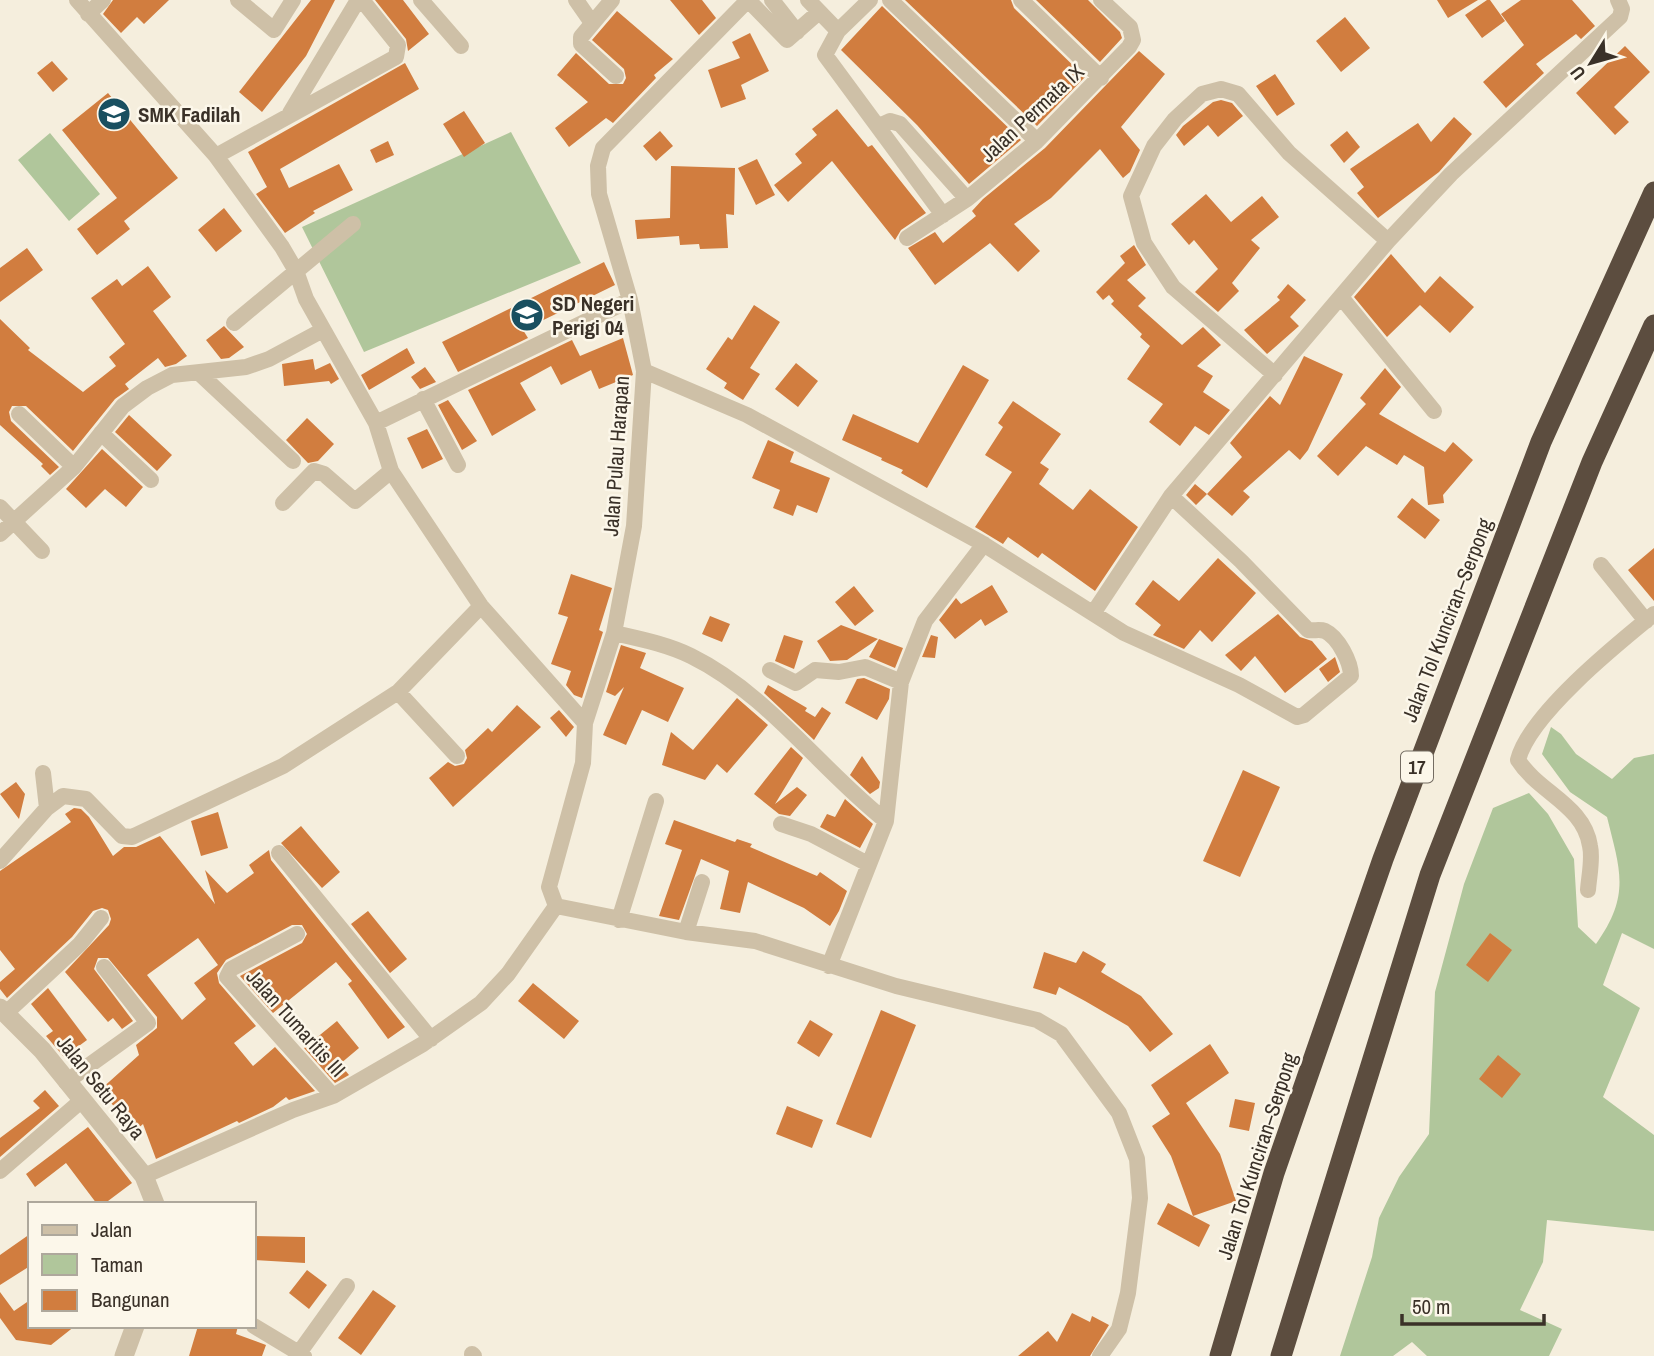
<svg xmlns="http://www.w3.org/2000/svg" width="1654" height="1356" viewBox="0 0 1654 1356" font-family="'Archivo Narrow',sans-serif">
  <rect width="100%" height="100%" fill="#f5eedd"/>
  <path fill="#b0c69b" d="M511 132 581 263 364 352 302 227Z
    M50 133 100 194 69 221 18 160Z
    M1551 727 1561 734 1576 754 1612 779 1634 758 1654 754V949L1622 933 1603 985 1640 1008 1603 1097 1654 1135V1231L1547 1220 1543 1262 1520 1310 1562 1329 1549 1356H1427L1412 1342 1393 1356H1340L1372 1257 1379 1218 1399 1177 1429 1134 1435 992 1464 884 1493 808 1529 793 1548 814 1574 859 1578 927 1596 944C1631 895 1620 870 1607 817L1570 792 1542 754Z"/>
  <path fill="#d17d3f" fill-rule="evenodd" d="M113 0H169L144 24 137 17 121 33 103 14Z
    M311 0H335L306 56 262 112 239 92Z
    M375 0H403L429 34 408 51 406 39Z
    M670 0H702L716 18 699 35Z
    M905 0H1011L1014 8 1085 77 1037 126Z
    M1036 0H1088L1120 32 1122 38 1100 62Z
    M1437 0H1478L1448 18Z
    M1487 0H1490L1505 21 1482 38 1465 15Z
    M1521 0H1572L1595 26 1581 39 1576 34 1536 64 1544 73 1506 108 1483 82 1524 45 1501 14Z
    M882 6 1021 140 969 184 917 125 841 50Z
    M617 11 673 59 654 75 656 78 613 123 606 118 569 147 555 128 588 102 557 75 576 53 609 84H623L626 78 624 69 592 40Z
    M1345 17 1370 48 1341 72 1316 41Z
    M750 33 769 71 741 85 746 99 721 108 708 70 740 58 732 42Z
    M1625 46 1650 72 1614 107 1629 122 1615 135 1576 93Z
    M1139 51 1165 74 1121 127 1140 150 1130 172 1123 178 1100 149 1051 198 1014 224 1040 251 1018 272 990 243 935 285 908 248 935 232 943 243 976 216 972 211 983 199 1045 148Z
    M52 61 68 79 53 92 37 73Z
    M405 63 419 89 280 169 289 188 339 164 353 190 313 211 315 213 285 233 256 194 267 187 248 152Z
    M1275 74 1295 104 1277 116 1256 86Z
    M108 93 178 178 124 221 130 229 97 255 77 229 117 198 62 130Z
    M1221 100 1232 103 1243 116 1218 137 1208 125 1184 146 1176 135 1183 126 1213 102Z
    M837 109 868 147 872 145 926 213 901 230 895 240 832 161 788 202 774 185 802 163 795 154 817 135 812 129Z
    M464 111 485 143 464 157 443 124Z
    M1454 117 1472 134 1439 172 1378 218 1357 193 1364 187 1350 169 1418 123 1431 142Z
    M660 131 673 146 656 161 643 146Z
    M1347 131 1360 147 1344 163 1330 145Z
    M388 141 394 155 376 163 370 150Z
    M757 159 775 195 756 205 738 168Z
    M671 166 735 168 734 215 726 214 728 248 700 249 699 244 680 245 679 236 637 239 635 220 670 218Z
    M1206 194 1231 222 1262 196 1279 217 1251 240 1260 248 1232 283 1239 291 1218 312 1195 292 1218 269 1194 240 1189 245 1171 224Z
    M224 208 242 231 216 252 198 230Z
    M1134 245 1146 265 1127 280 1146 298 1138 306 1182 345 1203 327 1221 345 1197 366 1213 376 1203 392 1230 410 1209 435 1195 426 1180 446 1149 422 1163 404 1127 379 1150 346 1140 337 1142 334 1111 304 1114 301 1109 295 1103 300 1096 292 1125 263 1120 256Z
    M27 248 43 270 0 302V268Z
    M1391 254 1425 293 1440 276 1474 307 1450 333 1420 305 1387 337 1354 297Z
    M604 262 615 285 523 330 528 338 458 372 442 342Z
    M148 266 171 297 153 311 187 356 176 364 165 367 158 358 125 384 129 389 115 399 73 451 26 406H12L9 412 11 421 59 467 50 475 41 466 43 464 0 425V319L30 348 28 350 83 392 116 366 109 357 125 344 91 298 117 279 122 286Z
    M1288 284 1306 300 1290 317 1299 326 1267 354 1244 330 1280 300 1277 297Z
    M754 305 780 322 750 368 760 374 743 400 724 388 727 383 706 369 728 337 732 340Z
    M224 326 244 347 229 358 221 359 206 340Z
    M623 338 633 375 599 389 591 370 561 385 551 366 520 383 536 410 492 436 468 390 572 340 580 356Z
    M407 348 415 363 369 390 361 375Z
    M1304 356 1343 374 1308 450 1300 460 1289 450 1243 491 1250 497 1232 516 1207 494 1242 457 1230 443 1270 396 1280 405Z
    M313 359 315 370 330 363 339 379 331 384 329 381 284 386 282 364Z
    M796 363 818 381 798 407 775 389Z
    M963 365 989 380 927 488 901 473 903 470 881 460 882 458 842 440 853 414 918 443Z
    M425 367 436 382 420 389 411 377Z
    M1385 368 1401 387 1379 414 1445 452 1453 442 1473 460 1443 495 1444 503 1428 505 1424 467 1404 455 1397 465 1366 446 1338 476 1317 456 1366 404 1360 398Z
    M448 400 477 441 462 450 438 405Z
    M1013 401 1061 434 1040 463 1049 469 1039 484 1073 510 1090 489 1138 527 1095 591 1042 553 1038 558 1008 537 1003 544 975 527 1012 472 985 455 1003 427 998 423Z
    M129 415 172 455 157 471 115 432Z
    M307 418 334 444 318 461 308 463 286 440Z
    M427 429 443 459 422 469 407 438Z
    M768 440 794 452 790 462 830 478 817 513 797 505 793 516 773 508 780 490 752 478Z
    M102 449 143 487 126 507 105 489 86 508 66 489Z
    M1195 484 1207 494 1196 505 1186 495Z
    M1412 498 1440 520 1425 539 1397 517Z
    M1654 548V601L1628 570Z
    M1218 558 1256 593 1212 642 1200 630 1184 649 1153 635 1161 625 1135 604 1153 580 1179 601Z
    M571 574 612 588 599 630 603 632 582 698 574 695 566 685 571 671 551 664 568 617 558 614Z
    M992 585 1008 612 985 626 981 619 955 639 939 620 956 598 961 604Z
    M854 586 874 611 855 626 835 602Z
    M1278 614 1300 637 1312 641 1327 659 1285 693 1255 656 1241 671 1225 655Z
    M710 616 730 624 722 642 702 634Z
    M841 625 878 639 847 660 830 661 817 641Z
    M784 635 803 641 794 669 775 661Z
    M931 635 938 637 935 658 922 657Z
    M879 639 903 648 895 668 869 657Z
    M621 645 646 653 640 668 684 688 668 722 642 710 626 745 603 735 624 687 615 696 606 692Z
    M1335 657 1340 672 1328 682 1319 669Z
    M864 678 890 689 889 699 877 720 845 703 857 679Z
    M768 685 807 708 805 711 815 717 822 707 831 713 814 740 764 693Z
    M737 698 768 725 727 773 717 764 705 780 662 765 671 732 693 750Z
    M517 705 541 727 453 807 429 778 448 762 455 766 464 764 467 758 465 750 488 728 492 732Z
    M559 710 574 727 566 737 550 718Z
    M791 747 803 758 775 804 797 787 807 795 790 816 779 814 754 794Z
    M862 756 880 782 879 788 870 794 850 775Z
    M1243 770 1280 787 1240 877 1203 861Z
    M16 782 25 794 19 819 0 794Z
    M845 799 873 824 860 848 820 827 827 814 835 817Z
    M74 808 81 809 89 817 113 856 124 847H136L160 836 215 904 205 870 227 893 254 873 249 865 269 850 271 860 405 1027 388 1039 348 984 352 981 336 962 273 1013 240 976 302 943 307 934 302 925H292L226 960 217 973 219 983 256 1026 234 1043 253 1066 275 1047 315 1091 289 1100 286 1097 273 1107 239 1123 237 1121 156 1159 143 1124 135 1131 100 1090 139 1055 136 1045 157 1028V1017L108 958H98L94 969 133 1021 122 1029 113 1018 108 1022 65 972 109 925 111 919 108 910 102 908 93 911 72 937 7 998 0 989V982L15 969 0 950V871L71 822 65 814ZM198 938 218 965 194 983 206 999 182 1020 147 975Z
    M218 812 228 848 201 856 191 821Z
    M674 820 735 842 737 839 752 844 750 847 817 876 820 872 847 891 839 911 830 926 804 908 748 882 740 913 720 909 729 871 701 859 679 920 659 916 682 850 665 844Z
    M301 826 340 872 322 888 281 843Z
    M368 911 407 959 390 973 351 924Z
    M1490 933 1512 950 1488 982 1466 965Z
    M1083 951 1106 964 1101 972 1141 996 1173 1034 1150 1052 1128 1026 1085 1001 1059 987 1056 995 1033 988 1044 952 1076 963Z
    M533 983 579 1021 564 1039 518 1001Z
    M48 988 87 1040 64 1057 46 1036 53 1031 31 1004Z
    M881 1010 916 1025 871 1138 836 1124Z
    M810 1020 833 1034 819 1057 797 1043Z
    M337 1021 359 1048 340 1064 349 1075 335 1083 304 1048Z
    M1210 1044 1229 1073 1186 1103 1220 1154 1236 1201 1193 1216 1171 1156 1152 1126 1170 1114 1151 1085Z
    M1498 1055 1521 1074 1502 1098 1479 1079Z
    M45 1090 59 1106 0 1157V1138L40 1108 33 1101Z
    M1235 1099 1255 1103 1249 1131 1229 1127Z
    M787 1106 823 1120 812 1148 776 1134Z
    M88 1127 132 1183 104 1204H97L66 1163 35 1187 26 1174Z
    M1168 1203 1210 1225 1199 1247 1157 1224Z
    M30 1234V1266L0 1285V1255Z
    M254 1236 305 1237V1263L254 1260Z
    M307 1270 327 1285 309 1309 289 1293Z
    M373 1290 396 1306 361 1355 338 1338Z
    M0 1292 14 1311 30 1300V1326H75L51 1345 16 1340 0 1318Z
    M1072 1313 1090 1322 1092 1316 1109 1325 1090 1356H1018L1048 1331 1057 1342Z
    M198 1326H238L236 1334 266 1345 262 1356H189Z"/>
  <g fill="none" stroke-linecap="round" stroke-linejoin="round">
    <path stroke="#cec0a7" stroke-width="16" d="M77 0 216 156 282 247 296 271 306 299 376 423 391 471 481 606 585 723
      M238 0 274 30 293 0
      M421 0 461 46
      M576 0 592 23
      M612 0 581 37V44L616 76
      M748 0 787 40 819 12
      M772 0 797 32
      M808 0 838 31
      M870 0 838 31 825 55 943 215
      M890 0 1037 141
      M1021 0 1101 78
      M88 14 103 0
      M290 113 358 0
      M879 126 890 121 900 124 967 199
      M216 156 396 57 398 45 362 0
      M907 238 967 199 1037 141 1129 47 1133 40 1130 27 1101 0
      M1341 297 1434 411
      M234 323 353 224
      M644 371 747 415 980 542 1124 633 1239 685 1297 717 1304 715 1351 676C1351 662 1338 637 1325 631 1320 629 1314 631 1308 630L1241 561 1171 496
      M199 373 293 461
      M1275 375 1173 287 1144 243 1131 196 1154 146 1175 119 1202 94 1221 89 1238 94 1289 153 1388 241
      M423 399 458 465
      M19 414 74 467
      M376 423 630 300
      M101 433 151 480
      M283 503 314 471 324 474 355 501 391 471
      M0 507 42 551
      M0 534 74 467 123 406 147 388 172 375 246 367 269 359 323 330
      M1601 565 1646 621
      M1094 612 1171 496 1388 241 1451 174 1620 17 1622 9 1618 0
      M614 633C640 639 666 644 691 656 768 694 820 769 886 821
      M770 670 796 683 815 670 839 672 865 667 901 682
      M398 692 457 756
      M47 808 63 796 86 799 122 836 132 837 283 766 398 692 481 606
      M781 824 811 834 868 864
      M279 853 431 1039
      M0 861 47 808 43 773
      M1588 890C1589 876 1593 859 1590 846 1584 805 1539 793 1518 760 1529 715 1617 644 1654 614
      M556 906 549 887 583 763 585 723 614 633 634 526 644 371 630 300 599 194 598 166 603 148 748 0
      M556 906 686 932 755 941 896 986 1037 1020 1061 1034 1119 1113 1137 1159 1140 1198 1128 1293 1119 1329 1100 1356
      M619 920 656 801
      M686 932 702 882
      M297 934 231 969 227 977 333 1096
      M829 966 886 821 901 682 925 621 984 544
      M6 1013 80 944 101 918
      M66 1082 148 1023 104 967
      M0 1171 81 1101
      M144 1176 293 1110 333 1096 423 1044 481 1003 508 974 556 906
      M254 1326 304 1356
      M299 1353 347 1286
      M472 1354 474 1356"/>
    <path stroke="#cec0a7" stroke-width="19" d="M0 1008 42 1050 144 1176 155 1204
      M124 1356 135 1326"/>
    <path stroke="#5c4d3f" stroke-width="21" d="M1220 1356 1274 1173 1383 859 1541 442 1654 192
      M1281 1356 1430 875 1592 462 1654 325"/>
  </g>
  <defs>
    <symbol id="school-disc" viewBox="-11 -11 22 22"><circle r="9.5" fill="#194f60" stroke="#fcf7ea"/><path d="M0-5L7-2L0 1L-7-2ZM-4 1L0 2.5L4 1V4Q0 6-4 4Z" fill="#fff"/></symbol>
  </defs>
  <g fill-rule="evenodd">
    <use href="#school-disc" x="95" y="95" width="38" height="38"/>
    <use href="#school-disc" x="508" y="296" width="38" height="38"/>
  </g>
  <g text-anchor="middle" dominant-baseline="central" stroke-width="5" stroke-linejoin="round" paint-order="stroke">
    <rect fill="#fcf7ea" stroke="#746c62" stroke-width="2" x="1401" y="751.5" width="32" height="31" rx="5"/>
    <g font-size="19" font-weight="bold" fill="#3a3128">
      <text x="1417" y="767">17</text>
    </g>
    <g font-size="21" fill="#3a3128" stroke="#fcf7ea">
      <text transform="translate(1032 113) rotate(-43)">Jalan Permata IX</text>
      <text transform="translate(616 456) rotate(-86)">Jalan Pulau Harapan</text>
      <text transform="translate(1447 620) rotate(-69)">Jalan Tol Kunciran–Serpong</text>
      <text transform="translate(296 1023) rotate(48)">Jalan Tumaritis III</text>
      <text transform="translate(101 1087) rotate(51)">Jalan Setu Raya</text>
      <text transform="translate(1257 1156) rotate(-72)">Jalan Tol Kunciran–Serpong</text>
    </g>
    <g font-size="21" font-weight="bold" fill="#3a3128" stroke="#fcf7ea" text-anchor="start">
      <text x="138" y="114">SMK Fadilah</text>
      <text x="552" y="303">SD Negeri<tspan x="552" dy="24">Perigi 04</tspan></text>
    </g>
  </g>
  <rect x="28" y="1202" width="228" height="126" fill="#fcf7ea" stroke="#aea89c" stroke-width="2"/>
  <rect x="42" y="1225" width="35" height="10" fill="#cec0a7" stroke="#aea89c" stroke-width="2"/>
  <text x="91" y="1237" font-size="21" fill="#3a3128">Jalan</text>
  <rect x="42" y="1254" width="35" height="21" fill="#b0c69b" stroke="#aea89c" stroke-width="2"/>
  <text x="91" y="1272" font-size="21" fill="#3a3128">Taman</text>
  <rect x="42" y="1290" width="35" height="21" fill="#d17d3f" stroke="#aea89c" stroke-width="2"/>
  <text x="91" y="1307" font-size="21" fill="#3a3128">Bangunan</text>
  <g transform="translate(1591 63) rotate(233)" stroke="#fcf7ea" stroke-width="5" paint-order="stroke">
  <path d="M0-5L12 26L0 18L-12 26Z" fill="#3a3128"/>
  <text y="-10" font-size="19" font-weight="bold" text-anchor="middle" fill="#3a3128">U</text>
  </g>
  <path d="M1402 1314v10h142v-10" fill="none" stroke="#3a3128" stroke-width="3.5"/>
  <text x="1412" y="1314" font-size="21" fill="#3a3128" stroke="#fcf7ea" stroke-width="5" paint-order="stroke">50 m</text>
</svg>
